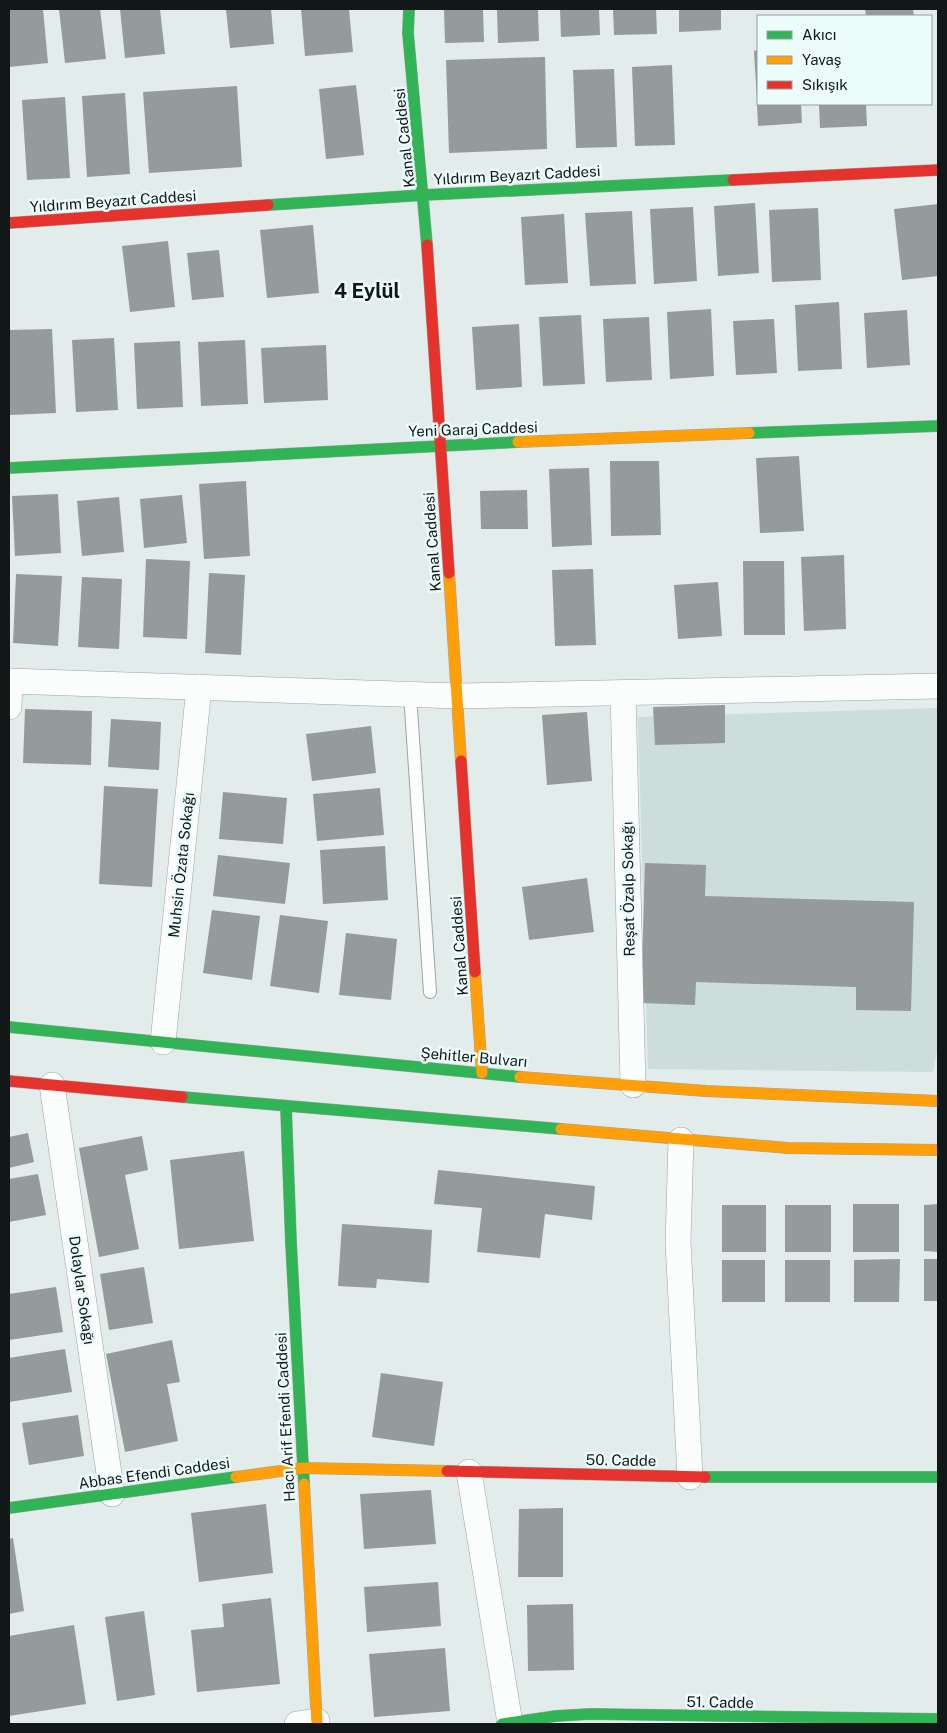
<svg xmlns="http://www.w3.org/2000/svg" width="947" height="1733" viewBox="0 0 947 1733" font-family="'Public Sans',sans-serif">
  <rect width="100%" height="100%" fill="#e2ecea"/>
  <path fill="#ccdddb" d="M938 708V1046L933 1072 648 1069 638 717Z"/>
  <path fill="#949b9a" d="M9 9H43L48 63 9 67Z
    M59 9H100L106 59 65 63Z
    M120 9H160L165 54 125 58Z
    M226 9H271L274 44 230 48Z
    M301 9H349L353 52 305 56Z
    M444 9H483L484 42 445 43Z
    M497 9H538L539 41 498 43Z
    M560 9H599L600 35 561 37Z
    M613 9H656L657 34 614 35Z
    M679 9H721V30L679 32Z
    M865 9H913L914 16H866Z
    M758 50V101H757L754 51Z
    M545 57 547 149 449 153 446 60Z
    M672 65 675 145 635 146 632 67Z
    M614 69 617 147 576 148 573 70Z
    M356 85 364 155 326 159 319 89Z
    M237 86 242 167 149 173 143 92Z
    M125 93 130 174 87 177 82 96Z
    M65 97 70 178 27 180 22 100Z
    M757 104H801L802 123 758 126Z
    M819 104H866L867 126 820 128Z
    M755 203 759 273 718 276 714 206Z
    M938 204V276L902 280 894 209Z
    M693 207 697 281 654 284 650 209Z
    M818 208 821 280 772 282 769 210Z
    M632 211 636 284 590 286 585 213Z
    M564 214 568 283 525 285 521 217Z
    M313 225 319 293 267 298 260 230Z
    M168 241 175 307 130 312 122 246Z
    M219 250 224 297 192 300 187 253Z
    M839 302 842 369 798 371 795 305Z
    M711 309 714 376 670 379 667 312Z
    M907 310 910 365 867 368 864 313Z
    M581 315 585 384 543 386 539 317Z
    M649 317 652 380 606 382 603 319Z
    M774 319 777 373 736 375 733 321Z
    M519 324 522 387 476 390 472 327Z
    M52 329 56 413 9 415V330Z
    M114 338 118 410 76 412 72 340Z
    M245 340 248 404 201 406 198 342Z
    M180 341 183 407 137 409 134 343Z
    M326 345 328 400 264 403 261 348Z
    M799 456 804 531 760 533 756 458Z
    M610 461H659L661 535 611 536Z
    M589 468 592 545 552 547 549 469Z
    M246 481 250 556 204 559 199 484Z
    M527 490 528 529H481L480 491Z
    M58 494 61 553 15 556 12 496Z
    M182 495 187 543 144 548 140 499Z
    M119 497 124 552 82 556 77 501Z
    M844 555 846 629 804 631 801 557Z
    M146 559 190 561 187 639 143 637Z
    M743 561H784L785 635H744Z
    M593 569 596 645 555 646 552 570Z
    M209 573 245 575 241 655 205 653Z
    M16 574 62 576 58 646 13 643Z
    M82 577 122 579 119 649 78 647Z
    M718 582 722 636 678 639 674 585Z
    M725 705V743L655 745 653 707Z
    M25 709 92 711 91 765 23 763Z
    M587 712 592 781 547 785 542 715Z
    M111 719 161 722 159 770 108 767Z
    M371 726 376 773 312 781 306 734Z
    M104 786 158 789 152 887 99 884Z
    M380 788 384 835 317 841 313 794Z
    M223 792 287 798 283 844 219 839Z
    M385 846 388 900 323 904 320 850Z
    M218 855 290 863 285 904 213 896Z
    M645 863 706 865 705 896 914 902 911 1011 856 1010V987L696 982 695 1005 641 1003Z
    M587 878 594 932 529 940 522 887Z
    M212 910 260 916 252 980 203 973Z
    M280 915 328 921 319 993 270 986Z
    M346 933 397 939 391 1000 339 995Z
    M28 1133 34 1162 9 1168V1137Z
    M142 1136 148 1170 125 1175 139 1249 99 1257 79 1148Z
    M244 1151 254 1241 179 1249 170 1160Z
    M438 1170 595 1186 592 1220 545 1214 540 1258 477 1252 482 1208 434 1204Z
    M38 1174 46 1215 9 1222V1179Z
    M853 1204H899V1252H853Z
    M938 1204V1252L924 1251V1205Z
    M722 1205H766V1252H722Z
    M785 1205H831V1252H785Z
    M342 1224 432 1230 429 1283 377 1279 376 1288 338 1286Z
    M900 1259 899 1302H854V1260Z
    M924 1259H938V1301H924Z
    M722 1260H765V1302H722Z
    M785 1260H830V1302H785Z
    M144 1267 153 1323 109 1330 100 1274Z
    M56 1287 63 1332 9 1340V1294Z
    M172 1340 180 1382 167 1384 178 1441 125 1452 106 1354Z
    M65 1349 72 1392 9 1402V1358Z
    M381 1373 443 1382 434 1446 372 1437Z
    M78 1415 84 1456 29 1465 22 1423Z
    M431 1490 436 1544 364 1549 360 1494Z
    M266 1504 273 1573 199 1582 191 1513Z
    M563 1508V1577H518L519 1509Z
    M13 1538 24 1611 9 1614V1539Z
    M438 1582 441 1626 367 1632 364 1587Z
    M271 1598 280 1684 197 1692 191 1630 224 1627 222 1604Z
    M573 1604 574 1670 528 1671 527 1605Z
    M144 1611 155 1695 117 1701 105 1617Z
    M74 1625 86 1704 9 1716V1636Z
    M445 1648 450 1711 374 1717 369 1654Z"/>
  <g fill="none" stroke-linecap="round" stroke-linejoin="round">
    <defs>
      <path id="lane" d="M410 694 430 992"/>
      <path id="street" d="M9 681 458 696 938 686
        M623 693 633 1085
        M9 707 10 681
        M163 1042 199 687
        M52 1085 112 1494
        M681 1140 678 1242 690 1477
        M469 1472 510 1723
        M297 1724 317 1721"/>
      <path id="fast" d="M409 9 408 33 427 245
        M268 205 424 195 733 180
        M749 433 938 426
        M9 468 518 442
        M9 1027 520 1077
        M182 1097 561 1129
        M286 1107 291 1243 304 1484
        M705 1477H938
        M9 1508 236 1477
        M502 1724 556 1716 590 1714 938 1719"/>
      <path id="slow" d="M518 442 749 433
        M449 573 461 761
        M475 972 482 1073
        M520 1077 706 1091 938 1101
        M561 1129 788 1148 938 1150
        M236 1477 303 1468 447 1471
        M304 1484 317 1724"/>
      <path id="jam" d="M733 180 938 170
        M9 223 268 205
        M427 245 449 573
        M461 761 475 972
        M9 1081 182 1097
        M447 1471 705 1477"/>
    </defs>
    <use href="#lane" stroke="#9da4a3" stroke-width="14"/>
    <use href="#street" stroke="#9da4a3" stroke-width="26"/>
    <use href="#fast" stroke="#9da4a3" stroke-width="12"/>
    <use href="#slow" stroke="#9da4a3" stroke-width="12"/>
    <use href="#jam" stroke="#9da4a3" stroke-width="12"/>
    <use href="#lane" stroke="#fbfcfc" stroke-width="12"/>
    <use href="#street" stroke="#fbfcfc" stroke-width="25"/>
    <use href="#fast" stroke="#30b455" stroke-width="11"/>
    <use href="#slow" stroke="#ff9f0a" stroke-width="11"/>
    <use href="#jam" stroke="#e5322d" stroke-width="11"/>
  </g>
  <g text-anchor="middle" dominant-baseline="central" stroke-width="5" stroke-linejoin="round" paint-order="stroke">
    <g font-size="15" fill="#121717" stroke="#ecfcfb">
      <text transform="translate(404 138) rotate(-96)">Kanal Caddesi</text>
      <text transform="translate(517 175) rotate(-3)">Yıldırım Beyazıt Caddesi</text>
      <text transform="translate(113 201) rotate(-4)">Yıldırım Beyazıt Caddesi</text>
      <text transform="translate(473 429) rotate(-2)">Yeni Garaj Caddesi</text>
      <text transform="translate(432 542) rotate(-94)">Kanal Caddesi</text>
      <text transform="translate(181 865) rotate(-84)">Muhsin Özata Sokağı</text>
      <text transform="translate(628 889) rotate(-91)">Reşat Özalp Sokağı</text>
      <text transform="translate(459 946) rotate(-94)">Kanal Caddesi</text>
      <text transform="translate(474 1057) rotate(5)">Şehitler Bulvarı</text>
      <text transform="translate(82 1290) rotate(82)">Dolaylar Sokağı</text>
      <text transform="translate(285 1417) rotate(-93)">Hacı Arif Efendi Caddesi</text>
      <text transform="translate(621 1460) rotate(1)">50. Cadde</text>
      <text transform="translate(154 1473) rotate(-8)">Abbas Efendi Caddesi</text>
      <text transform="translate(720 1702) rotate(1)">51. Cadde</text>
    </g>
    <g font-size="20" font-weight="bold" fill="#121717" stroke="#ecfcfb">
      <text x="367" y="291">4 Eylül</text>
    </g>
  </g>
  <rect width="947" height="1733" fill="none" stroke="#121717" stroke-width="20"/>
  <rect x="757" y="15" width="175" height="90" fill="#ecfcfb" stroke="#95a0a0"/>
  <rect x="767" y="31" width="25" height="8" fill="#30b455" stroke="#95a0a0"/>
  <text x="802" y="40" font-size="15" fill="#121717">Akıcı</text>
  <rect x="767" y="56" width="25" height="8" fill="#ff9f0a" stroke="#95a0a0"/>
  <text x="802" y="65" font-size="15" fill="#121717">Yavaş</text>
  <rect x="767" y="81" width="25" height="8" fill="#e5322d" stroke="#95a0a0"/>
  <text x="802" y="90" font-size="15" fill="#121717">Sıkışık</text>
</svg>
